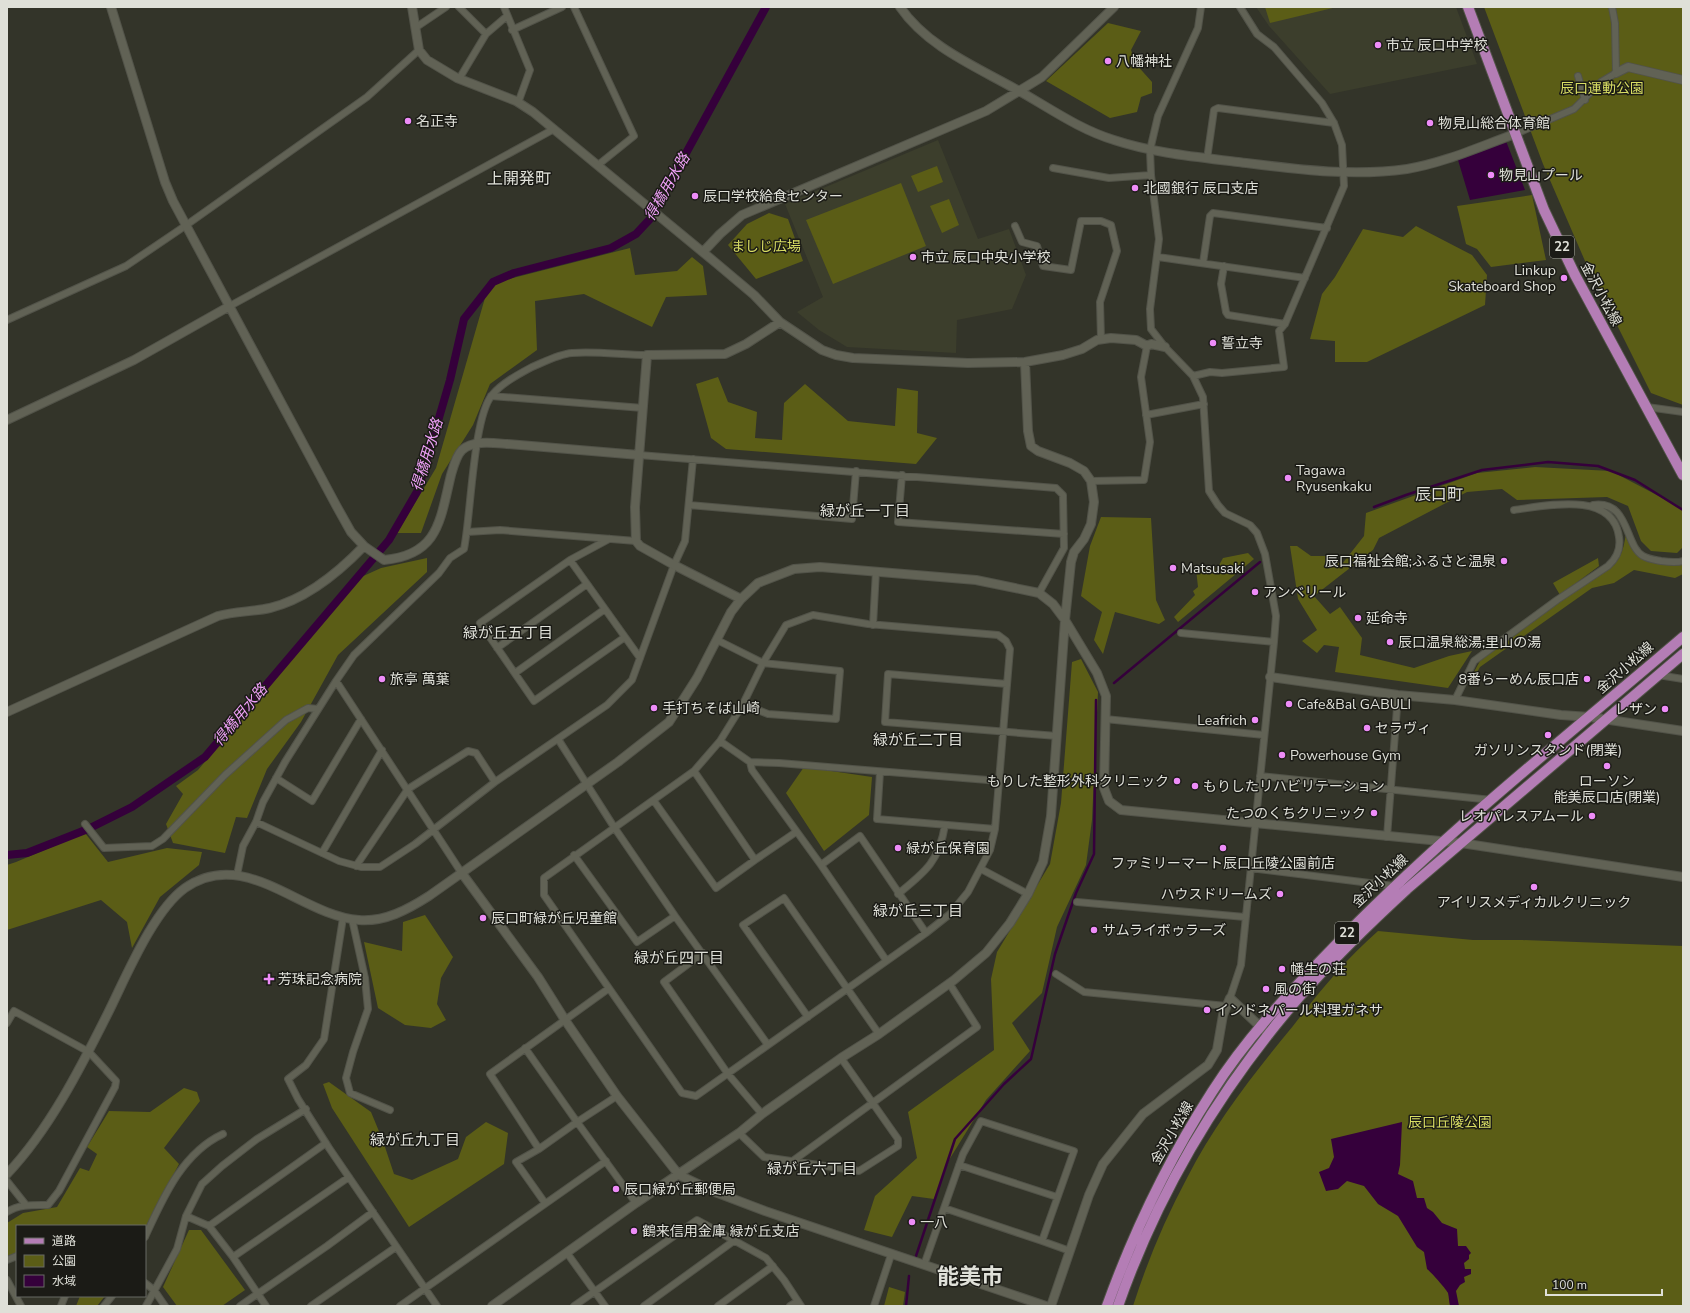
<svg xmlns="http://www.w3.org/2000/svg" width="1690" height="1313" viewBox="0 0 1690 1313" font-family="'Nunito Sans','Noto Sans JP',sans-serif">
  <rect width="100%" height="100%" fill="#333429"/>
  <path fill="#3c3e2c" d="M1256 7H1456L1477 64 1330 94 1269 26Z
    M938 140 978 239 1009 229 1026 275 1012 309 957 320 956 353 847 347 819 330 797 312 823 297 785 204Z"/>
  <path fill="#5b5d16" d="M1265 7H1337L1270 23Z
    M1484 7H1683V405L1651 393 1585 261 1543 164Z
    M1108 23 1141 31 1131 50 1135 63 1152 82V93L1141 97 1137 112 1110 118 1046 81Z
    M937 166 943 182 918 192 911 176Z
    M901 183 926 246 833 284 806 220Z
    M1532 195 1546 260 1491 267 1477 249 1466 244 1457 206Z
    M949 199 959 225 942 233 930 206Z
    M769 213 788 219 803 261 756 279 728 245 747 224Z
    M1416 226 1472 255 1487 275 1485 305 1367 362H1335V341L1310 339 1322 294 1335 277 1363 229 1403 237Z
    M630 248 635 275 677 271 692 257 703 266 707 295 666 297 652 327 584 294 535 301 537 350 490 384 473 425 442 474 421 533H397L436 468 489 284Z
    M718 377 728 402 757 412 755 438 782 440 784 403 805 384 848 421 895 426 897 388 918 391 917 433 937 438 916 464 726 449 711 438 696 384Z
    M1535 467 1611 471 1674 504 1683 511V547L1677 553 1651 551 1641 541 1628 506 1607 497 1517 500 1502 489 1467 492 1379 538 1373 550 1314 596 1330 614 1340 607 1362 638 1360 655 1414 668 1449 656 1472 651 1448 688 1335 672 1339 647 1324 645 1317 653 1302 641 1317 630 1298 599 1290 546H1297L1311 556H1332L1342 564 1364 536 1366 513 1477 473Z
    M1101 517 1151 518 1156 600 1165 620 1159 624 1115 612 1103 654 1094 640 1102 612 1081 596 1090 546Z
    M1627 526 1635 553 1648 562 1683 563V574L1675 578 1634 570 1614 583 1592 588 1480 667 1469 687V681L1480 661 1592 578C1621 566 1623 555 1627 526Z
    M1248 553 1254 559 1178 622 1174 617 1195 595 1193 591 1198 587 1196 569 1218 567 1223 558Z
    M427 558V572L338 655 301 722 267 769 247 818 236 817 225 853 173 843 166 824 183 794 176 786 198 770 359 578 381 568Z
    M1598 558 1599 566 1560 595 1553 583Z
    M1081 659 1098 692 1092 820 1086 865 1057 927 1042 993 1012 1023 1030 1051 986 1100 949 1160 934 1199 912 1196 892 1237 864 1230 875 1196 917 1158 908 1112 994 1050 991 979 997 952 1050 864 1061 803 1072 662Z
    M804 767 872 777 869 815 824 851 786 793Z
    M85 833 108 862 167 848 202 852 199 865 160 897 132 948 127 922 101 900 7 930V865L16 862Z
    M425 915 453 957 441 978 437 1004 446 1020 431 1028 405 1025 378 1008 364 942 402 951 403 922Z
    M1378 931 1473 940H1522L1683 946V1306H1133C1147 1262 1165 1219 1187 1178 1215 1123 1254 1073 1293 1026 1319 992 1345 960 1378 931Z
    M329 1082 371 1112 383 1141 394 1174 412 1180 458 1159 466 1137 486 1122 508 1133 504 1164 409 1227 332 1108 323 1084Z
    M184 1088 197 1092 200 1101 164 1148 179 1164 145 1229V1226H17V1254L7 1258V1223L23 1213 57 1207 80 1168 89 1171 97 1154 87 1147 109 1111 150 1112Z
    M189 1230H201L245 1290 222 1306H177L163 1287Z
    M889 1287 905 1292 903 1306H884Z
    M80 1296H105L97 1306H76Z"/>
  <path fill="#35003b" d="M1506 141 1525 190 1470 200 1458 160Z
    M1402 1122 1400 1165 1398 1174 1413 1181 1417 1198H1424L1427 1208 1433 1212 1442 1223 1457 1229 1458 1246H1466L1471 1253 1469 1255V1259L1464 1263 1465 1269H1471V1274L1464 1277 1465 1282 1460 1285 1456 1291 1459 1306H1450C1449 1302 1449 1297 1448 1293 1447 1290 1430 1271 1427 1269L1424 1252 1417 1247 1398 1216 1378 1204 1364 1186 1347 1181 1338 1189 1326 1191 1319 1172 1329 1168 1334 1157 1331 1139Z"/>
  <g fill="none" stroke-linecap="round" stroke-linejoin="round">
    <path stroke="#35003b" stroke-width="2.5" d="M1374 507 1406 495 1482 470 1548 462 1598 466 1635 480 1683 510
      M1114 683 1260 562
      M916 1256 955 1139 1004 1084 1031 1059 1055 954 1076 893 1094 854 1096 700
      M906 1306 909 1276"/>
    <path stroke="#35003b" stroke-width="8" d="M7 855 27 853 88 829 132 807 205 757 389 540 418 490 450 380 464 319 493 282 514 273 611 248 636 234 650 219 766 7"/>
    <defs>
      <path id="minor" d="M459 7 486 34
        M504 7 530 70 518 103
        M574 7 634 136 598 165
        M1201 7 1198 28 1158 116 1150 150 1151 175 1159 239 1150 309 1151 329 1165 347 1193 376 1203 397 1209 491 1218 505 1225 513 1250 525 1257 533 1265 554 1276 616 1274 642 1241 965 1230 998
        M415 28 446 7
        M512 30 562 7
        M1578 76 1585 100
        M459 79 486 34 507 16
        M1515 134 1574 109 1601 82 1616 73 1615 23 1612 7
        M1207 159 1214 110 1218 108 1334 123
        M1053 168 1109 178 1151 175
        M1015 226 1022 242 1037 246 1043 266 1071 270 1081 221H1101L1111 225 1117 251 1100 302 1101 339
        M1158 257 1305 278
        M1203 263 1210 216 1213 213 1327 228
        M1224 266 1221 284 1226 312 1228 315 1285 324
        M228 307 554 129
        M7 320 126 266 185 226 367 97 419 50
        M1193 376 1210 372 1222 373 1284 367 1279 331 1285 324 1344 186 1342 145 1334 123 1322 103 1274 47 1257 34 1240 7
        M491 396 643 408
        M1647 407 1683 412
        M1146 415 1204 404
        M639 455 1056 488 1063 495 1064 548 1039 593
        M902 475 898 522 1064 534
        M1091 481 1144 480 1150 442 1141 377 1147 346
        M689 505 852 519 856 471
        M1593 505C1630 500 1624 545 1643 556 1648 559 1656 560 1661 561 1668 562 1677 563 1683 561
        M467 532 500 530 636 541
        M609 539 570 560 480 623 534 701 625 637
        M570 560 640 658
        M813 615 868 624 998 635 1006 641 1010 649 995 829 990 850 968 892 950 914 926 933 696 1096 682 1093 544 895V878L694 771 720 741 743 704 763 663 786 625Z
        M873 625 876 571
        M1181 633 1274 642
        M717 640 763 663 840 671 836 719 768 714 743 704
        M497 648 587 584
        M515 673 605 609
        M1658 675 1683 679
        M336 681 461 872
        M1007 684 888 674 885 722 1057 736
        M1455 700 1474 661 1557 600 1608 566C1617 558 1621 549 1619 537 1613 490 1545 506 1514 510
        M1105 719 1264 735
        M558 739 614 827 675 916 768 1045
        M720 741 750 762 779 763 1000 781
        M750 762 752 770 821 865 886 960
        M694 771 755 860 796 832
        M880 772 877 819 995 829
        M1260 776 1492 800
        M276 778 312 801 361 719
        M654 801 716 888 755 860
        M256 822 339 861 361 867H380L415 844 495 782 607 705 632 680 674 565 685 541 693 459
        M85 824 104 848 152 846 163 839 225 775 286 720 308 708 318 709
        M1387 837 1398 695
        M322 853 382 750
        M574 855 637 942 675 916
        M821 865 860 836 926 933
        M356 866 408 789 468 751 476 753 495 782
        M1250 868 1394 886
        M981 869 1028 894
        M237 875 243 846 256 822 263 802 285 762 336 681 354 655 439 573 450 558 464 549C471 515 473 418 492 395 502 383 519 374 532 367 544 362 559 354 572 353 596 351 623 355 647 355
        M898 894C925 872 939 862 945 825
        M1077 902 1245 917
        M343 918 324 1039 306 1065 288 1079 298 1099 329 1148 437 1306
        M352 919 365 978 368 1009 353 1052 346 1078 350 1093 390 1110
        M703 953 664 982 728 1074 762 1114
        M1056 974 1084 992 1226 1006
        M808 1017 743 925 784 898 879 1034
        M7 1023 14 1011 89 1052 116 1081 115 1087 59 1191 48 1205C34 1205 19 1204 7 1212
        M525 1048 577 1122 539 1149 516 1162 545 1203
        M617 1096 577 1122 636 1203
        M739 1133 764 1157 859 1171 898 1146V1139L841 1058
        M539 1149 490 1074 608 989
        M794 1160 977 1027 949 983
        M959 1165 1057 1197
        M7 1181 26 1205
        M186 1216 209 1226 233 1257 266 1306
        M209 1226 326 1143
        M145 1237C163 1198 182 1153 223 1134
        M1042 1241 1070 1251
        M567 1253 605 1306
        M233 1257 349 1177
        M7 1260 17 1256
        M924 1265 963 1154 981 1121 1074 1151 1042 1241 944 1208
        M7 1280 21 1306
        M145 1283 154 1290 165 1306
        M61 1306 65 1296
        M104 1306 112 1296
        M146 1306 177 1249 186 1216 202 1184 222 1166 257 1139 306 1109
        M240 1306 327 1246 373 1212
        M311 1306 396 1247
        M400 1306 606 1161
        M574 1306 697 1220 766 1258 784 1280 801 1306
        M644 1306 735 1240
        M718 1306 773 1266
        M790 1306 798 1301
        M874 1306 891 1255"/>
      <path id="tertiary" d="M111 7 165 182 173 201 337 507 351 532 364 546
        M412 7 419 50 427 60 457 78 516 101 533 112 716 263 754 295 780 322 822 350 836 355 853 358 968 363 1025 362 1063 355 1082 349 1097 340 1111 338 1136 340 1147 346 1151 344 1165 347
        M900 7C926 45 972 65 1010 86 1044 104 1077 129 1114 140 1153 153 1197 157 1238 162 1295 169 1350 177 1407 169 1444 163 1481 146 1515 134
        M1616 73 1628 67 1683 80
        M703 252 720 234 742 215 986 111 1042 77 1114 7
        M7 420 134 360 228 307
        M741 599 674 565 640 546 636 541 635 507 647 355 725 354 746 344 780 322
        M1270 677 1398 695 1455 700 1561 715 1590 717 1683 731
        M7 712 218 616C235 611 252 612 270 608 307 599 339 572 364 546L384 560C439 555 440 520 451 475 453 468 456 456 462 450 473 440 493 443 507 444L639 455
        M461 872 538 977 565 1020 617 1096 679 1175 715 1192 765 1211 1046 1306
        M7 1174C49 1130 81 1067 108 1013 126 977 153 911 185 888 245 846 301 916 359 920 385 922 407 910 429 896L618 762 669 722 697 678 731 612 741 599 758 583 794 569 820 567 976 580 1039 593 1053 604 1065 620 1097 673 1106 696 1104 788 1109 801 1121 810 1461 843 1683 877
        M492 1306 636 1203 739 1133 762 1114 841 1058 879 1034 954 980 986 953 1010 923 1028 894 1043 862 1051 816 1065 620 1071 562 1074 552 1084 539 1091 524 1094 502 1091 481 1084 471 1070 463 1038 451 1031 446 1028 431 1025 362
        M1051 1306 1089 1195 1103 1164 1143 1114 1208 1065 1217 1050 1223 1015 1230 998 1269 1035"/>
      <path id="primary" d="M1468 7 1544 210 1575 275 1683 475
        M1107 1306C1134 1231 1169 1159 1212 1092 1245 1040 1287 995 1330 951 1439 837 1564 739 1683 637
        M1118 1306C1158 1192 1221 1087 1300 996 1334 958 1370 923 1407 889L1683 654"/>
    </defs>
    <use href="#minor" stroke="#525349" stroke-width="8"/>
    <use href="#tertiary" stroke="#525349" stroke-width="10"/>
    <use href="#primary" stroke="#525349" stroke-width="12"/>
    <use href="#minor" stroke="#616255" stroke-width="6"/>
    <use href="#tertiary" stroke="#616255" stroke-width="8"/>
    <use href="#primary" stroke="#b47db5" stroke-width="10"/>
  </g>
  <g fill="#ee8cf8" stroke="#1b1b16" stroke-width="1.5">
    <circle cx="1378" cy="45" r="4"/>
    <circle cx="1108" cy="61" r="4"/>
    <circle cx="408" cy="121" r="4"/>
    <circle cx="1430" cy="123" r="4"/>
    <circle cx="1491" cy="175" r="4"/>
    <circle cx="1135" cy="188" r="4"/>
    <circle cx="695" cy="196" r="4"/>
    <circle cx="913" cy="257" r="4"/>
    <circle cx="1564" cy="278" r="4"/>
    <circle cx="1213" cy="343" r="4"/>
    <circle cx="1288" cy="478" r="4"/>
    <circle cx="1504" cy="561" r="4"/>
    <circle cx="1173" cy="568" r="4"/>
    <circle cx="1255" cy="592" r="4"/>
    <circle cx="1358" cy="618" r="4"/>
    <circle cx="1390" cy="642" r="4"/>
    <circle cx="382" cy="679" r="4"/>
    <circle cx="1587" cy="679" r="4"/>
    <circle cx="1289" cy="704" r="4"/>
    <circle cx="654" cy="708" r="4"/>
    <circle cx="1665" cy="709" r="4"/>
    <circle cx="1255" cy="720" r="4"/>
    <circle cx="1367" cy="728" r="4"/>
    <circle cx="1548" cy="735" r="4"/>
    <circle cx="1282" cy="755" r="4"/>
    <circle cx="1607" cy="766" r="4"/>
    <circle cx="1177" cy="781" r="4"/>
    <circle cx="1195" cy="786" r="4"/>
    <circle cx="1374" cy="813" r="4"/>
    <circle cx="1592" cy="816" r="4"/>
    <circle cx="898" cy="848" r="4"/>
    <circle cx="1223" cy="848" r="4"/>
    <circle cx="1534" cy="887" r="4"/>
    <circle cx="1280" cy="894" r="4"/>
    <circle cx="483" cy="918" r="4"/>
    <circle cx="1094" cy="930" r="4"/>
    <circle cx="1282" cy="969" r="4"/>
    <path d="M267 973h4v4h4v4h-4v4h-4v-4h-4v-4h4z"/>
    <circle cx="1266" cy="989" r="4"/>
    <circle cx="1207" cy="1010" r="4"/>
    <circle cx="616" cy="1189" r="4"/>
    <circle cx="912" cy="1222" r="4"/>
    <circle cx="634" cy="1231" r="4"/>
  </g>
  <g text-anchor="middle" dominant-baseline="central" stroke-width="3" stroke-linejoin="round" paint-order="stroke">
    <g fill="#1b1b16" stroke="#a4a59e" stroke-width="1">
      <rect x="1550" y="236" width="24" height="22" rx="3"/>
      <rect x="1335" y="922" width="24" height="22" rx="3"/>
    </g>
    <g font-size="13" font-weight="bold" fill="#dfe0d8">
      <text x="1562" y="247">22</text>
      <text x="1347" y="933">22</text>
    </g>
    <g font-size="14" fill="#dfe0d8" stroke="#1b1b16" text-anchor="start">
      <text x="1386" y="45">市立 辰口中学校</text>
      <text x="1116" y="61">八幡神社</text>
      <text x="416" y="121">名正寺</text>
      <text x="1438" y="123">物見山総合体育館</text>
      <text x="1499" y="175">物見山プール</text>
      <text x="1143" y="188">北國銀行 辰口支店</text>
      <text x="703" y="196">辰口学校給食センター</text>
      <text x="921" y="257">市立 辰口中央小学校</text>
      <text x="1556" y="270" text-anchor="end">Linkup<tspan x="1556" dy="16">Skateboard Shop</tspan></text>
      <text x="1221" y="343">誓立寺</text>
      <text x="1296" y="470">Tagawa<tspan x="1296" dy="16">Ryusenkaku</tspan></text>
      <text x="1496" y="561" text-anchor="end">辰口福祉会館;ふるさと温泉</text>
      <text x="1181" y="568">Matsusaki</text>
      <text x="1263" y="592">アンベリール</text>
      <text x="1366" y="618">延命寺</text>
      <text x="1398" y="642">辰口温泉総湯;里山の湯</text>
      <text x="390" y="679">旅亭 萬葉</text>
      <text x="1579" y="679" text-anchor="end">8番らーめん辰口店</text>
      <text x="1297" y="704">Cafe&amp;Bal GABULI</text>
      <text x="662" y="708">手打ちそば山崎</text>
      <text x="1657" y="709" text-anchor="end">レザン</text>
      <text x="1247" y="720" text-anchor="end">Leafrich</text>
      <text x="1375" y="728">セラヴィ</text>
      <text x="1548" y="750" text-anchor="middle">ガソリンスタンド(閉業)</text>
      <text x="1290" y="755">Powerhouse Gym</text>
      <text x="1169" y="781" text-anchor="end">もりした整形外科クリニック</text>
      <text x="1607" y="781" text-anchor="middle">ローソン<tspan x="1607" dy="16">能美辰口店(閉業)</tspan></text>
      <text x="1203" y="786">もりしたリハビリテーション</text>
      <text x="1366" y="813" text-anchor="end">たつのくちクリニック</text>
      <text x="1584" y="816" text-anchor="end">レオパレスアムール</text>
      <text x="906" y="848">緑が丘保育園</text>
      <text x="1223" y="863" text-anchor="middle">ファミリーマート辰口丘陵公園前店</text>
      <text x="1272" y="894" text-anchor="end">ハウスドリームズ</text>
      <text x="1534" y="902" text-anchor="middle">アイリスメディカルクリニック</text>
      <text x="491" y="918">辰口町緑が丘児童館</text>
      <text x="1102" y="930">サムライボゥラーズ</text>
      <text x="1290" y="969">幡生の荘</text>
      <text x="278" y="979">芳珠記念病院</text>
      <text x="1274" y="989">風の街</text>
      <text x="1215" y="1010">インドネパール料理ガネサ</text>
      <text x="624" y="1189">辰口緑が丘郵便局</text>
      <text x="920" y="1222">一八</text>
      <text x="642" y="1231">鶴来信用金庫 緑が丘支店</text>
    </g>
    <g font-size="14" fill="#d9de64" stroke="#1b1b16">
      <text x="1602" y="88">辰口運動公園</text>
      <text x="766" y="246">ましじ広場</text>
      <text x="1450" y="1122">辰口丘陵公園</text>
    </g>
    <g font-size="14" fill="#dfe0d8" stroke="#1b1b16">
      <text transform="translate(1601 294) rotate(62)">金沢小松線</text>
      <text transform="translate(1625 668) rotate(-41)">金沢小松線</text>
      <text transform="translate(1380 881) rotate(-43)">金沢小松線</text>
      <text transform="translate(1172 1133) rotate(-60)">金沢小松線</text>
    </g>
    <g font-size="15" font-style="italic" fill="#ed9ff5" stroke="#1b1b16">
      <text transform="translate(667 187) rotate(-60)">得橋用水路</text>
      <text transform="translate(427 455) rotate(-73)">得橋用水路</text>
      <text transform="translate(240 715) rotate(-50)">得橋用水路</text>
    </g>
    <g font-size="15" fill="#dfe0d8" stroke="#1b1b16">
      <text x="865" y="511">緑が丘一丁目</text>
      <text x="508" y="633">緑が丘五丁目</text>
      <text x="918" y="740">緑が丘二丁目</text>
      <text x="918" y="911">緑が丘三丁目</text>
      <text x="679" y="958">緑が丘四丁目</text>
      <text x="415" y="1140">緑が丘九丁目</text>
      <text x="812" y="1169">緑が丘六丁目</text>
    </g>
    <g font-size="16" fill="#dfe0d8" stroke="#1b1b16">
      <text x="519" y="179">上開発町</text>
      <text x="1439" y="495">辰口町</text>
    </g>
    <g font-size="22" font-weight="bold" fill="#dfe0d8" stroke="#1b1b16">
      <text x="970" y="1277">能美市</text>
    </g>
  </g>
  <rect width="1690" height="1313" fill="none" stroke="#dfe0d8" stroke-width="16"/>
  <rect x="16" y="1225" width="130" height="72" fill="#1b1b16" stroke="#696a64"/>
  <rect x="24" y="1238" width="20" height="6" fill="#b47db5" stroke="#696a64"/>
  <text x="52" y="1245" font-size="12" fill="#dfe0d8">道路</text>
  <rect x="24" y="1255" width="20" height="12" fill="#5b5d16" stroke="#696a64"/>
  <text x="52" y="1265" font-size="12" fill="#dfe0d8">公園</text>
  <rect x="24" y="1275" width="20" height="12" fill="#35003b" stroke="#696a64"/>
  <text x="52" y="1285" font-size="12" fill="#dfe0d8">水域</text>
  <path d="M1546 1289v6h116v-6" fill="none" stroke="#dfe0d8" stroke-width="2"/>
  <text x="1552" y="1289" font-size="12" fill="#dfe0d8" stroke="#1b1b16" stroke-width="3" paint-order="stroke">100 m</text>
</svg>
